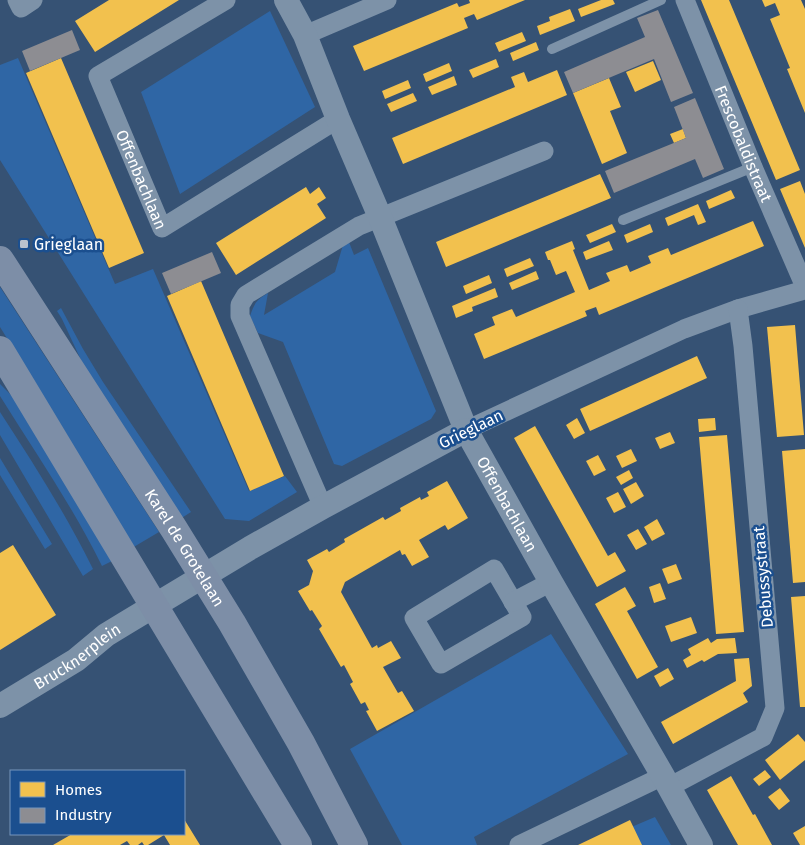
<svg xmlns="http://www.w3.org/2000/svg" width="805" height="845" viewBox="0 0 805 845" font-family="'Fira Sans',sans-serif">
  <rect width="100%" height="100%" fill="#365274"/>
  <path fill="#2f66a5" d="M270 11 315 107 180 194 141 92Z
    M18 58 115 284 153 269 249 491 285 476 297 492 249 521 225 519 0 160V65Z
    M349 242 354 255 368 248 436 411 431 419 342 466 334 464 283 342 258 333 250 316C254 304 256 300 268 293L264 315 335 272 343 245Z
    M0 287 159 532 132 548 64 430 0 327Z
    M61 308 83 349 103 382 191 512 180 519 93 386 62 319 57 311Z
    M0 384 18 402 112 561 102 566C73 507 35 452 0 396Z
    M0 412C33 463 66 514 93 569L83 576 0 435Z
    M0 458 52 544 45 549 0 475Z
    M551 634 628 754 474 837 477 845H402L350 749Z
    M655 817 671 845H589Z"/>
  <path fill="#f2c14e" d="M109 0H179L95 52 75 21Z
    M469 0H525L477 20 474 14 464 18 468 28 364 71 353 46 457 3 459 7 470 3Z
    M601 0H613L615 4 581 17 578 9Z
    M701 0H729L800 170 776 180Z
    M762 0H801L805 9V113L787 69 790 68 770 19 780 15 775 3 765 7Z
    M570 9 575 21 540 35 537 26 550 21 549 17Z
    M522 32 526 41 499 52 495 43Z
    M536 42 539 50 513 61 510 53Z
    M61 58 144 253 109 268 26 73Z
    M496 59 499 67 473 78 469 70Z
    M653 61 661 80 635 92 626 72Z
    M449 63 452 71 426 82 423 74Z
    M557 70 567 95 403 164 392 138 515 87 511 77 524 72 528 82Z
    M454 76 457 85 432 95 428 87Z
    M609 78 621 107 610 111 627 153 602 164 573 93Z
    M408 80 411 88 385 99 382 91Z
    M413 93 417 101 391 112 387 104Z
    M683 129 686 138 674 143 670 134Z
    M600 174 611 198 446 267 436 242Z
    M800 181 805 194V248L780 189Z
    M306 187 310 194 319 187 326 198 317 204 326 218 236 275 216 243Z
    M731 190 735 198 709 209 706 201Z
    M698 204 706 222 698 225 694 215 668 226 665 218Z
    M753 221 764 246 599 315 596 307 585 311 587 316 484 359 474 334 495 325 492 317 512 309 516 317 575 292 566 271 556 275 550 260H548L545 252 572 241 575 249 573 250 589 290 610 281 606 273 627 265 630 272 651 263 648 256 668 248 671 255Z
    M612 224 616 232 590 243 586 235Z
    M650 224 653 232 627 243 624 235Z
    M609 241 613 250 586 260 583 252Z
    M530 258 534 266 507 277 504 269Z
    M536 271 539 279 512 290 509 283Z
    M489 275 492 283 466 294 463 286Z
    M201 281 284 476 250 491 167 296Z
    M495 288 498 297 472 307 473 311 456 318 452 306Z
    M795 325 804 435 777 437 767 327Z
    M697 356 707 378 590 431 580 409Z
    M577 418 585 433 574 439 566 425Z
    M715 418 716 430 699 432 698 419Z
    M535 426 608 556 615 552 626 571 597 587 514 438Z
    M670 432 675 443 660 449 655 438Z
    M727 435 744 632 716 634 699 437Z
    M631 449 637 461 622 468 616 456Z
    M805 449V582L793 583 782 451Z
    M598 455 606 470 594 476 586 461Z
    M629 470 633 478 621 485 616 477Z
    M447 481 468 518 448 530 445 525 419 540 429 557 412 566 405 554 402 555 400 550 345 582 341 592 372 648 377 645 378 648 391 641 401 658 383 667 398 693 402 691 414 711 377 731 366 711 369 710 365 702 361 704 350 684 353 682 344 665 341 667 319 629 322 626 312 610 310 611 298 591 309 585 313 571 307 560 327 549 329 552 345 542 344 539 383 517 385 520 401 511 400 508 420 497 421 500 429 496 427 492Z
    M636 482 644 496 631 504 623 489Z
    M618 492 626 507 614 513 606 498Z
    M657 519 665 534 652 541 644 527Z
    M638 529 647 544 636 550 627 535Z
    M13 545 56 615 0 650V553Z
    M676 564 682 579 668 584 662 569Z
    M660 583 666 599 654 603 649 587Z
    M625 587 636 606 627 611 658 667 637 679 595 604Z
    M805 596V707H800L791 597Z
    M691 617 697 633 671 642 665 626Z
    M708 638 711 643 717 639 735 638 737 653 718 654 704 662 702 660 687 668 683 660 691 655 688 649Z
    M749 658 752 686 743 693 748 702 673 744 661 722 736 681 734 659Z
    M668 668 674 679 660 687 654 676Z
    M798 734 805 742V760L780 780 765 760Z
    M765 770 771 777 759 786 753 779Z
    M731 776 753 815 755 814 772 845H738L707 790Z
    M780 788 790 801 779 810 768 797Z
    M184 819 200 845H170L164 835 148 845H144L142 842 138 845H130L127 841 120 845H53L72 834H184Z
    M630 820 642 845H578L601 834Z
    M805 826V845H800L793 833Z"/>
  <path fill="#8d8d92" d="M658 10 693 93 671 102 654 59 573 93 564 72 645 37 637 18Z
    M72 30 80 50 30 71 22 51Z
    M695 98 724 169 703 178 695 159 614 193 605 171 686 138 674 107Z
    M212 252 221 273 171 294 162 273Z"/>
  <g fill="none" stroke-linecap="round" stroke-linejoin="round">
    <path stroke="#7d92a8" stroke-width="10" d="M552 49 661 0
      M623 220 753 167"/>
    <g stroke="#7d92a8" stroke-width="19">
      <path d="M17 0 21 8 33 0"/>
      <path id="s1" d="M226 0 98 76 162 228 338 119"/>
      <path id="s2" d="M685 0 753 167 805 287"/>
      <path d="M305 35 387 0"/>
      <path d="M466 430 684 329 738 309 805 290"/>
      <path d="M323 507 240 316V305L246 295 359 226 544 151"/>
      <path d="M494 569 522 617 441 664 414 618Z"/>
      <path d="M513 602 551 582"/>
      <path d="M669 787 763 737 775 708 743 346 738 309"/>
      <path d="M519 845 663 776"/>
    </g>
    <g stroke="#7d92a8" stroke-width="24">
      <path id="s3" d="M286 0 305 35 338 119 380 217 466 430 551 582 663 776 701 845"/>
      <path id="s4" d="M0 706 76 660 106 635 124 624 250 548 323 507 466 430"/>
    </g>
    <g stroke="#7d8ea7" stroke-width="28">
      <path id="s5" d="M0 260 174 529 232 623 301 743 354 845"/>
      <path d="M0 350 298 845"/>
    </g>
  </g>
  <rect fill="#b9c2ce" stroke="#1b4f8f" stroke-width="2" x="19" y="239" width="10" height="10" rx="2.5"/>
  <g text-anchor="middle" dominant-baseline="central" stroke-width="5" stroke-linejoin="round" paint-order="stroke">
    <g font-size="16" fill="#fff" stroke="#1b4f8f">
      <text stroke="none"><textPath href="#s2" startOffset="155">Frescobaldistraat</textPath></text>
      <text stroke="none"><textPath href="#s1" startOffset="261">Offenbachlaan</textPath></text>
      <text transform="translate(471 429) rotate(-26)">Grieglaan</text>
      <text stroke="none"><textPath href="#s3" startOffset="551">Offenbachlaan</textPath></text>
      <text stroke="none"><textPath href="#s5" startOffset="342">Karel de Grotelaan</textPath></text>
      <text transform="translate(763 577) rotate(-95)">Debussystraat</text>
      <text stroke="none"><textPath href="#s4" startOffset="92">Brucknerplein</textPath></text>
    </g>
    <g font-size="16" fill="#fff" stroke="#1b4f8f" text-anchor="start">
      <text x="34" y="244">Grieglaan</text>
    </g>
  </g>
  <rect x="10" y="770" width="175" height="65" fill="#1b4f8f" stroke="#7695bc"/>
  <rect x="20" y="782" width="25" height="15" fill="#f2c14e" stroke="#7695bc"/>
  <text x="55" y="795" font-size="15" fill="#ffffff">Homes</text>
  <rect x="20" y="808" width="25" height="15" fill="#8d8d92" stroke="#7695bc"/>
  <text x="55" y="820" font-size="15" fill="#ffffff">Industry</text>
</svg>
